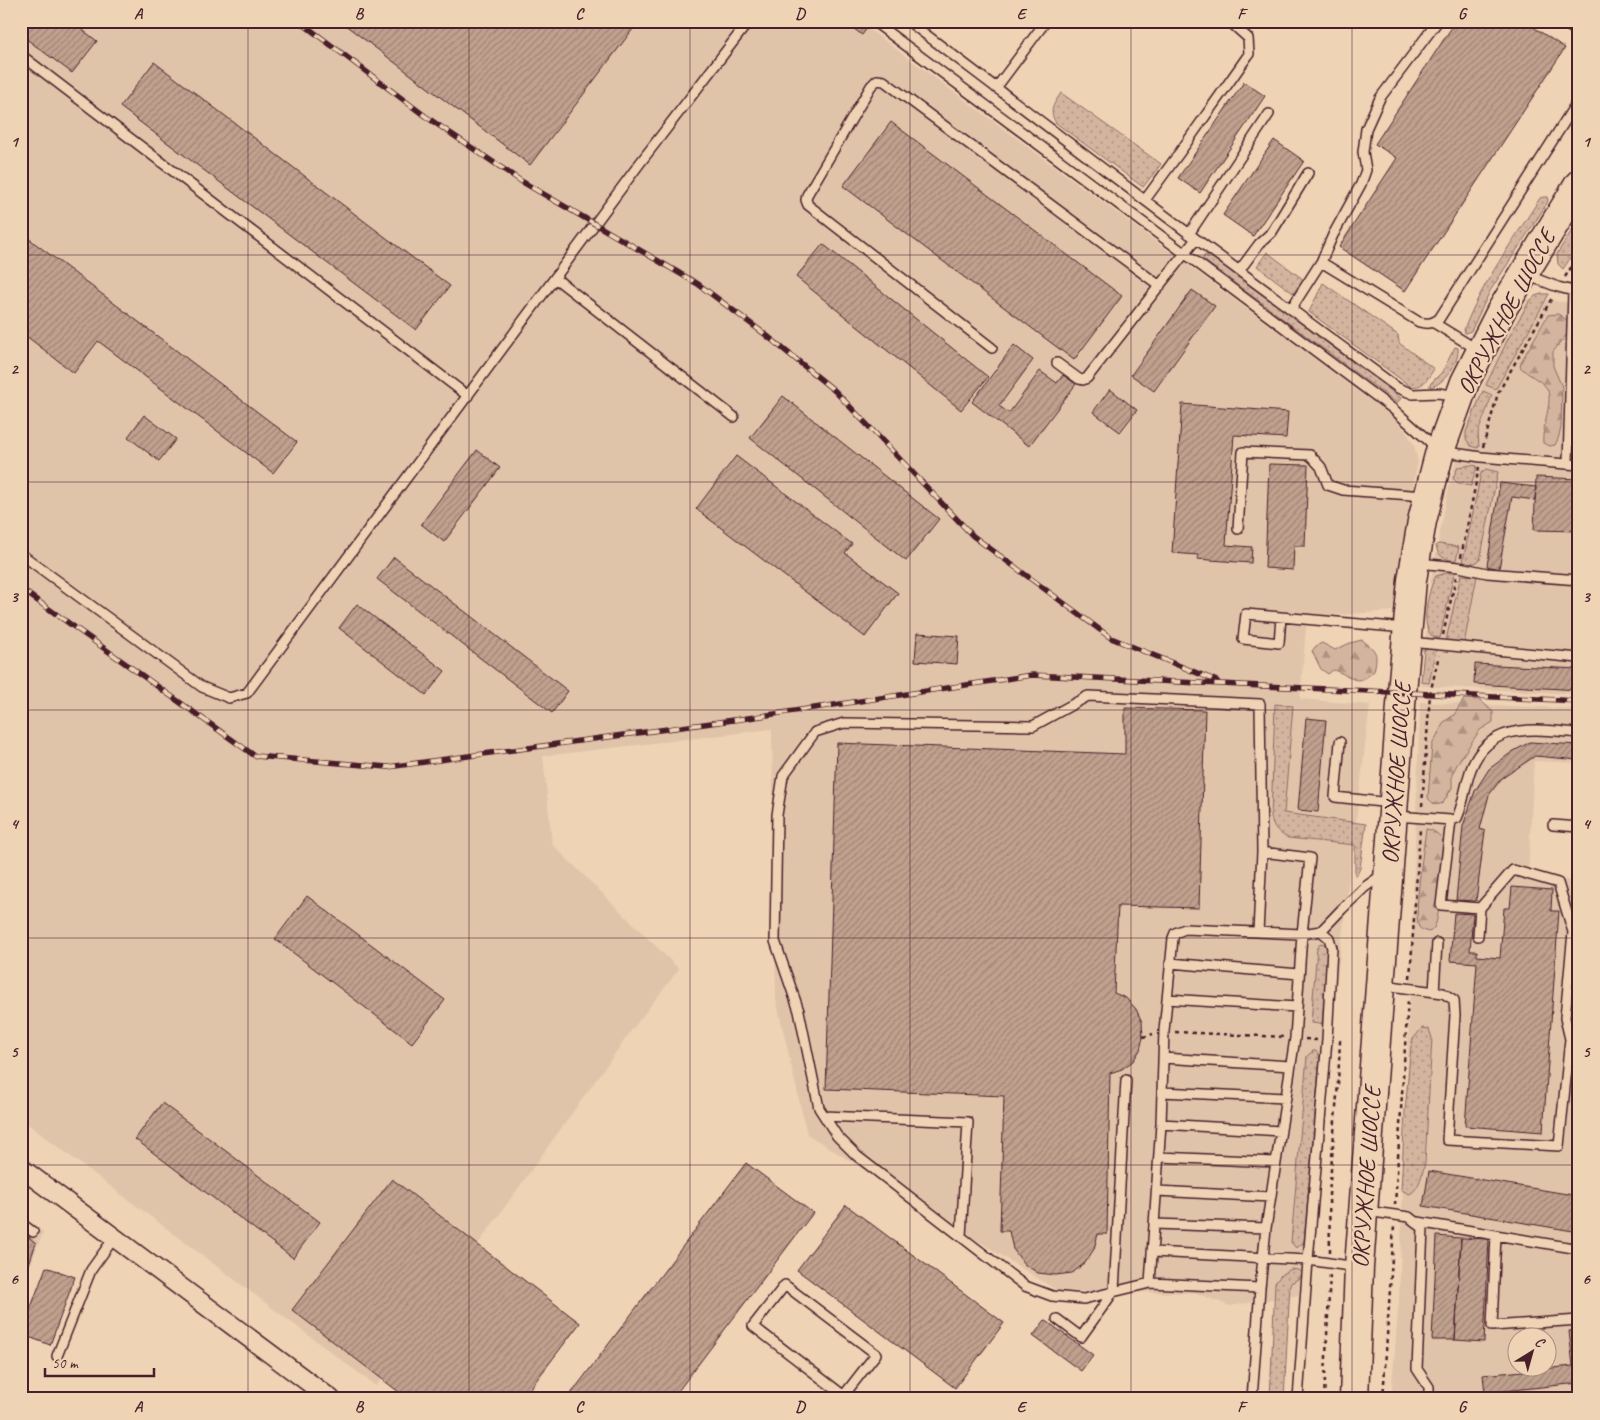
<svg xmlns="http://www.w3.org/2000/svg" width="1600" height="1420" viewBox="0 0 1600 1420" font-family="Caveat,sans-serif">
  <defs>
    <pattern id="grass-dots" width="8" height="8" patternUnits="userSpaceOnUse" patternTransform="scale(1.25)"><rect width="8" height="8" fill="#d3b59f"/><path d="M2 2h.1M6 6h.1" fill="none" stroke="#ad9382" stroke-width="1.8" stroke-linecap="round"/></pattern>
    <pattern id="forest-firs" width="22" height="20" patternUnits="userSpaceOnUse" patternTransform="scale(1.25)"><rect width="22" height="20" fill="#d3b59f"/><path d="M5 1l3.5 6h-7zM16 11l3.5 6h-7z" fill="#ad9382"/></pattern>
    <pattern id="building-hatch" width="6" height="6" patternUnits="userSpaceOnUse" patternTransform="scale(1.25)"><rect width="6" height="6" fill="#c0a18e"/><path d="M-1 1l2-2M0 6l6-6M5 7l2-2" fill="none" stroke="#9e8374"/></pattern>
  </defs>
  <rect width="100%" height="100%" fill="#eed3b5"/>
  <filter id="ink" filterUnits="userSpaceOnUse"><feTurbulence type="fractalNoise" baseFrequency=".02" numOctaves="2"/><feDisplacementMap in="SourceGraphic" scale="10" xChannelSelector="R" yChannelSelector="G"/><feConvolveMatrix kernelMatrix="1 2 1 2 8 2 1 2 1" color-interpolation-filters="sRGB"/></filter>
  <g filter="url(#ink)">
    <path fill="#e0c4a9" fill-rule="evenodd" d="M21 21H858L1392 416 1405 430 1414 445 1418 461 1404 535 1393 611 1307 617 1300 699 1370 705 1299 1295 1230 1306 1196 1293 1058 1291 807 1134 776 999 772 729 543 756 552 844 679 969 634 1027 376 1386 21 1119Z
      M1529 298 1579 304V694L1422 686 1430 584 1450 481 1465 430 1485 380 1509 332Z
      M1420 702 1579 709V763L1534 761 1528 877 1579 881V1399H1391L1399 1299ZM1518 1338H1548V1368H1518Z
      M21 1215 43 1232 21 1289Z"/>
    <path fill="url(#grass-dots)" stroke="#8e6a65" d="M1061 93 1161 164 1143 187 1056 123C1048 110 1054 104 1061 93Z
      M1544 197H1547L1548 200 1546 205 1490 291 1471 331 1465 333 1464 330C1481 284 1514 240 1540 198Z
      M1579 219V245L1563 269 1558 264 1557 254Z
      M1267 252 1304 280 1293 293 1257 266Z
      M1205 255H1209L1401 398 1398 402 1394 401 1205 261 1203 258Z
      M1323 283 1398 335 1399 343 1434 369C1428 378 1423 389 1410 386L1309 312Z
      M1541 294H1549L1496 389 1486 385 1509 337 1529 302 1535 296Z
      M1455 347 1458 348C1460 361 1444 385 1430 387V384L1442 372Z
      M1483 391 1492 395 1478 433 1479 447 1477 448 1471 446 1466 439V432Z
      M1471 465 1477 466 1471 486C1465 485 1456 484 1453 478L1458 467Z
      M1486 469 1498 472 1480 560 1475 563 1468 564 1463 561 1481 473Z
      M1439 544 1459 547 1456 560C1446 561 1437 556 1436 545Z
      M1447 573H1454L1440 638C1416 639 1428 589 1436 576Z
      M1461 575 1477 576 1464 644 1448 642 1446 640Z
      M1430 649 1436 650 1429 683 1421 682 1424 650Z
      M1275 704 1293 706 1284 813 1366 824 1360 868 1357 875H1355V845L1288 838C1279 833 1274 829 1271 818Z
      M1322 943 1328 947 1322 1024 1311 1023 1317 947Z
      M1422 1028 1429 1029 1432 1038 1425 1163C1422 1174 1420 1188 1410 1194L1401 1190 1405 1111 1411 1046 1413 1039Z
      M1313 1051H1316L1320 1057 1304 1243 1296 1248 1291 1242 1307 1056Z
      M1291 1269 1298 1270 1301 1272 1300 1278 1291 1283 1290 1285 1284 1399H1270L1275 1283 1281 1275Z"/>
    <path fill="url(#forest-firs)" stroke="#8e6a65" d="M1558 314 1570 322 1571 329 1553 352V366L1562 387 1561 428 1558 439 1555 445 1550 446 1543 443C1541 427 1555 399 1546 387 1539 379 1528 375 1520 367L1521 362 1548 315Z
      M1362 640C1377 651 1378 653 1374 671 1355 689 1352 675 1333 670L1328 674 1321 669 1312 651 1316 646 1322 643 1335 650 1350 643Z
      M1464 699 1480 700 1493 712V722L1480 730 1459 761 1452 774V788L1443 803C1435 806 1433 804 1428 798L1432 745 1444 722 1454 715Z
      M1426 829C1435 830 1442 836 1445 846 1447 853 1439 914 1436 923 1435 927 1433 930 1429 932 1425 931 1421 930 1419 927 1413 916 1424 845 1426 829Z"/>
    <path fill="url(#building-hatch)" stroke="#4a1f2b" d="M21 21H71L97 41 72 73 21 35Z
      M340 21H639L530 165Z
      M844 21H872L862 35Z
      M1456 21H1524L1565 48 1405 291 1339 247 1397 158 1375 144Z
      M154 62 450 286 416 330 120 107Z
      M1244 82 1265 96 1200 193 1178 178Z
      M891 122 1122 296 1074 360 843 186Z
      M1274 140 1304 161 1253 236 1223 215Z
      M28 238 297 442 273 473 98 341 74 373 21 332V247Z
      M823 244 988 377 961 410 796 277Z
      M1192 290 1215 306 1154 391 1131 375Z
      M1014 345 1033 360 999 406 1009 413 1040 371 1057 383 1063 375 1076 384 1029 446 972 402Z
      M1110 389 1137 410 1120 432 1093 412Z
      M783 396 939 519 906 561 750 438Z
      M1182 404 1288 412 1286 438 1234 435 1226 545 1252 547 1251 563 1197 559 1198 555 1172 553Z
      M144 415 176 439 159 461 128 437Z
      M477 450 500 468 444 542 421 524Z
      M736 456 852 544 845 553 898 593 865 637 696 509Z
      M1269 464 1308 465 1305 546H1294L1293 570 1265 568Z
      M1536 477 1579 479V531L1534 530Z
      M1500 483 1536 487 1535 500 1512 497 1499 569 1487 566Z
      M394 557 568 691 552 713 377 579Z
      M357 604 445 671 426 695 339 628Z
      M917 633 959 636 957 664 915 661Z
      M1475 664 1579 669V690L1474 684Z
      M1125 708 1205 710 1199 908 1118 906 1114 993 1126 998 1136 1009 1142 1022 1143 1037 1140 1050 1133 1061 1122 1069 1110 1073 1107 1234H1098L1094 1249 1085 1263 1072 1273 1056 1275 1038 1273 1024 1264 1013 1249 1009 1231H1000L1004 1096 826 1089 837 743 1125 754Z
      M1306 718 1326 720 1318 812 1298 810Z
      M1530 742 1579 745V760L1535 756 1501 779 1489 795 1480 829 1485 831 1476 901 1456 900 1463 826 1475 791 1489 769 1512 752Z
      M1512 887 1552 890 1551 911H1559L1543 1132 1465 1126 1477 963 1450 961 1454 913 1473 914 1470 951H1477V956L1500 958 1504 908H1510Z
      M307 896 445 1000 412 1043 275 939Z
      M162 1103 320 1222 293 1258 135 1139Z
      M746 1163 813 1213 672 1399H567Z
      M1429 1171 1579 1196V1232L1423 1206Z
      M392 1179 580 1323 522 1399H408L292 1310Z
      M846 1205 1004 1323 955 1388 797 1270Z
      M21 1231 36 1243 27 1270 21 1265Z
      M1437 1236 1461 1238 1455 1340H1432Z
      M1461 1238 1489 1239 1484 1342 1455 1340Z
      M46 1267 75 1277 50 1345 21 1334Z
      M1045 1320 1093 1355 1081 1371 1033 1336Z
      M1579 1330V1383L1485 1393 1483 1375 1573 1366 1569 1331Z
      M1579 1395V1399H1488Z"/>
    <g fill="none" stroke-linecap="round" stroke-linejoin="round">
      <defs>
        <path id="service" d="M873 21 1393 409 1440 451 1481 457 1579 465
          M908 21 1196 239 1398 388 1413 394 1438 393 1457 396
          M1560 21 1579 32
          M21 55 468 396
          M996 88 1046 21
          M1145 200 1180 152 1249 54 1248 38 1229 21
          M1189 234 1269 114
          M1321 262 1333 235 1361 184 1366 170 1363 152 1366 129 1380 98 1438 21
          M1239 271 1259 244 1272 232 1308 173
          M1526 275 1558 287 1577 292
          M555 278 734 417
          M1291 309 1321 262 1419 322C1427 324 1432 324 1439 319L1579 99
          M1434 323 1478 350
          M992 348 808 205 806 200 807 195 871 86 877 80 884 81 1160 286
          M1057 363 1079 379 1083 380 1087 378 1196 239
          M1568 464 1573 291 1579 282
          M1238 529 1243 452 1310 455 1321 467 1328 485 1343 490 1425 496
          M21 554 202 687 229 698 247 693 640 163 749 21
          M1418 563 1459 567 1487 573 1579 580
          M1281 617 1279 643 1243 639 1246 614 1405 628
          M1409 642 1579 658
          M1340 742 1335 797 1391 803
          M1396 816 1451 820 1457 818C1464 803 1465 785 1471 769 1490 720 1536 730 1579 733
          M1451 820 1441 905 1480 908 1478 936
          M1553 825 1579 827
          M1170 963 1299 974
          M1383 985 1443 993 1454 1000 1455 1015 1447 1140 1559 1146 1570 1039 1565 1018 1573 932 1558 883 1513 870 1480 908
          M1434 992 1437 943
          M1167 999 1297 1007
          M1163 1058 1290 1066
          M1162 1092 1286 1098
          M824 1116 968 1122 961 1236
          M1161 1124 1281 1131
          M1159 1157 1276 1162
          M1157 1191 1271 1197
          M1366 1211 1409 1217 1423 1228 1417 1369 1429 1387V1399
          M1418 1222 1579 1249
          M21 1223 33 1232
          M1155 1224 1266 1228
          M1496 1235 1492 1326 1579 1320
          M1153 1252 1308 1260 1357 1267
          M1150 1283 1161 1124 1164 1031 1173 938 1175 933 1185 929 1302 934 1321 931 1342 909 1365 887 1382 875
          M1260 1288 1150 1283 1084 1299 1052 1296 1025 1286 857 1156 837 1136 819 1108 799 1011 775 941 777 815 783 776 815 732 844 723 1033 726 1088 696 1260 704 1262 852
          M1057 1319 1081 1337 1114 1291 1126 1080
          M57 1356 91 1270 114 1238
          M841 1399 876 1354 785 1285 753 1326 843 1395
          M1252 1399 1260 1288 1266 1228 1295 1038 1302 934 1310 858 1262 852 1258 932
          M1298 1399 1308 1260 1327 1040 1332 948 1329 938 1321 931"/>
        <path id="minor" d="M21 1168 331 1399"/>
        <path id="primary" d="M1354 1399 1359 1267 1402 692 1412 580 1422 521 1440 451 1465 382 1501 311 1579 184"/>
      </defs>
      <use href="#service" stroke="#4a1f2b" stroke-width="12"/>
      <use href="#minor" stroke="#4a1f2b" stroke-width="21"/>
      <use href="#primary" stroke="#4a1f2b" stroke-width="31"/>
      <path stroke="#4a1f2b" stroke-width="2.5" stroke-dasharray="4 4" stroke-linecap="butt" d="M1565 277 1579 255
        M1483 447 1498 393 1553 296
        M1461 557 1479 467
        M1443 635 1456 577
        M1422 806 1430 694 1439 655
        M1410 978 1420 829
        M1175 1032 1285 1037
        M1143 1037 1153 1034
        M1305 1039 1317 1040
        M1395 1205 1408 999
        M1330 1252 1329 1195 1338 1083 1340 1041H1338
        M1324 1399 1330 1273
        M1383 1399 1394 1226"/>
      <use href="#service" stroke="#eed3b5" stroke-width="9"/>
      <use href="#minor" stroke="#eed3b5" stroke-width="18"/>
      <use href="#primary" stroke="#eed3b5" stroke-width="28"/>
      <defs>
        <path id="rail" d="M299 21 425 116 521 181 698 284 766 335 835 391 973 536 1111 638 1217 681
          M21 589 255 756 388 767 748 718 1032 675 1579 701"/>
      </defs>
      <use href="#rail" stroke="#4a1f2b" stroke-width="5.5"/>
      <use href="#rail" stroke="#eed3b5" stroke-width="4" stroke-dasharray="11" stroke-linecap="butt"/>
    </g>
  </g>
  <path fill="none" stroke="#4a1f2b" stroke-width="1" stroke-opacity="0.55" d="M248 21V1399M469 21V1399M690 21V1399M910 21V1399M1131 21V1399M1352 21V1399M21 255H1579M21 482H1579M21 710H1579M21 938H1579M21 1165H1579"/>
  <g text-anchor="middle" dominant-baseline="central" stroke-width="4.5" stroke-linejoin="round" paint-order="stroke">
    <g font-size="24" fill="#4a1f2b" stroke="#eed3b5">
      <text transform="translate(1506 312) rotate(-62)">ОКРУЖНОЕ ШОССЕ</text>
      <text transform="translate(1396 773) rotate(-86)">ОКРУЖНОЕ ШОССЕ</text>
      <text transform="translate(1366 1177) rotate(-86)">ОКРУЖНОЕ ШОССЕ</text>
    </g>
  </g>
  <rect width="1600" height="1420" fill="none" stroke="#eed3b5" stroke-width="55"/>
  <g transform="translate(1532 1352) rotate(37)"><circle r="24" fill="#eed3b5" stroke="#ac8b7e"/>
  <path d="M0-4L9 19L0 12L-9 19Z" fill="#4a1f2b"/>
  <text y="-8" font-size="14" font-weight="bold" text-anchor="middle" fill="#4a1f2b">С</text>
  </g>
  <path d="M45 1368v8h109v-8" fill="none" stroke="#4a1f2b" stroke-width="2.5"/>
  <text x="52" y="1368" font-size="15" fill="#4a1f2b" stroke="#eed3b5" stroke-width="4" paint-order="stroke">50 m</text>
  <rect x="28" y="28" width="1544" height="1364" fill="none" stroke="#4a1f2b" stroke-width="2"/>
  <g font-size="16" text-anchor="middle" font-weight="bold" fill="#4a1f2b">
    <text x="138" y="19">A</text>
    <text x="359" y="19">B</text>
    <text x="579" y="19">C</text>
    <text x="800" y="19">D</text>
    <text x="1021" y="19">E</text>
    <text x="1241" y="19">F</text>
    <text x="1462" y="19">G</text>
    <text x="14" y="147">1</text>
    <text x="1586" y="147">1</text>
    <text x="14" y="374">2</text>
    <text x="1586" y="374">2</text>
    <text x="14" y="602">3</text>
    <text x="1586" y="602">3</text>
    <text x="14" y="829">4</text>
    <text x="1586" y="829">4</text>
    <text x="14" y="1057">5</text>
    <text x="1586" y="1057">5</text>
    <text x="14" y="1284">6</text>
    <text x="1586" y="1284">6</text>
    <text x="138" y="1412">A</text>
    <text x="359" y="1412">B</text>
    <text x="579" y="1412">C</text>
    <text x="800" y="1412">D</text>
    <text x="1021" y="1412">E</text>
    <text x="1241" y="1412">F</text>
    <text x="1462" y="1412">G</text>
  </g>
</svg>
